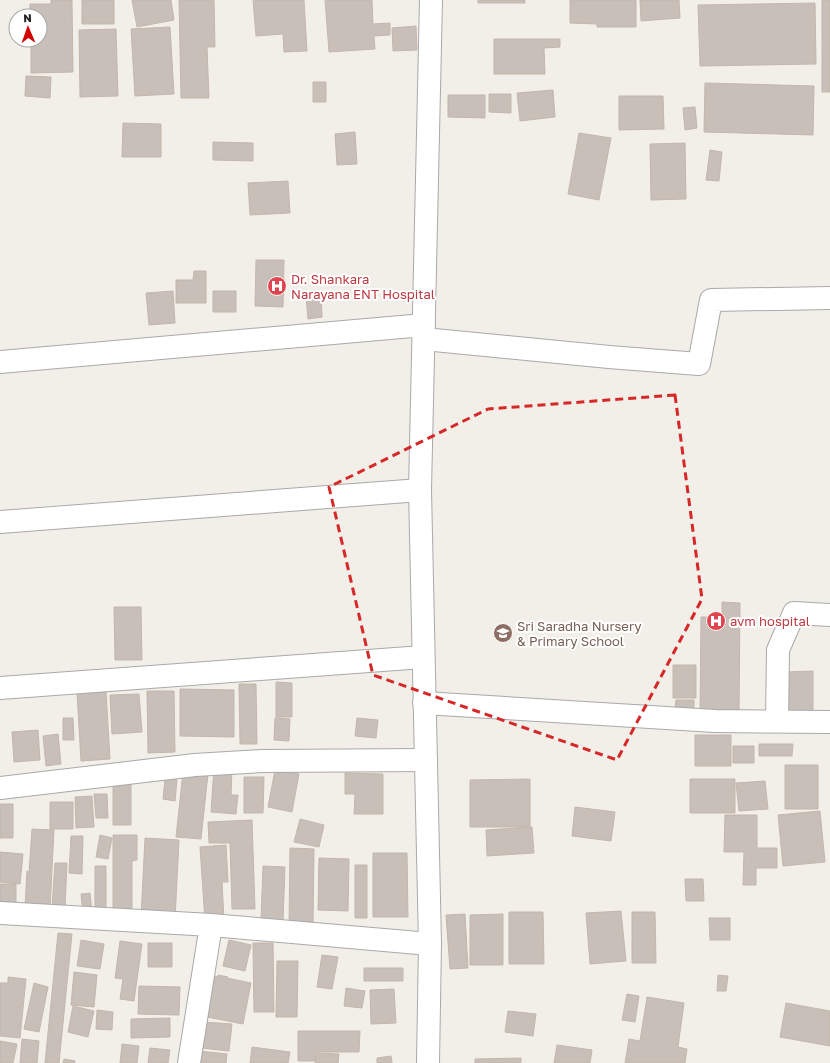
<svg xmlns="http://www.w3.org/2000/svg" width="830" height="1063" viewBox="0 0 830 1063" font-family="'Golos Text',sans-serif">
  <rect width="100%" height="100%" fill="#f2efe9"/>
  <path fill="#c7bfb8" stroke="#c4b6ab" d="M51 0H72L73 72 31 73V40H40V16H30V4H51Z
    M82 0H114V24H82Z
    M132 0H171L174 20 137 27Z
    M179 0H214L215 47H207L209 98H181Z
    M253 0H304L307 51 284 52 283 34 256 36Z
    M325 0H372L373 24 390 23V35L374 36 375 49 329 52Z
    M478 0H525V3H478Z
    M570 0H636V27H597V24L570 23Z
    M640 0H679L680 18 641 21Z
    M822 0H830V92H822Z
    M815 3 816 64 700 66 698 5Z
    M416 26 417 50 393 51 392 28Z
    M170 27 174 94 135 96 131 29Z
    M116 29 118 96 80 97 79 30Z
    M494 39H560V47L544 48 545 74H494Z
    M26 76 51 77 50 98 25 96Z
    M313 82H326V102H313Z
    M705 83 814 86 813 135 704 132Z
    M553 90 555 117 520 121 517 93Z
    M489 94H511V113L489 112Z
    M448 95H485V118L448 117Z
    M619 96H663L664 129 619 130Z
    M695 107 697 128 685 130 683 108Z
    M123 123 161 124V157H122Z
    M355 132 357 164 337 165 335 134Z
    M579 133 611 138 599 200 568 194Z
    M213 142 253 143V161L213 160Z
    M685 143 686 199 651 200 650 144Z
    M710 150 722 152 719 181 706 180Z
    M288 181 290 213 250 215 248 183Z
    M256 260H284L283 307 255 306Z
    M194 271H206V303H176V280H193Z
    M173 291 175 323 149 325 146 293Z
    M213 291H236V312H213Z
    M321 294 322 317 308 319 306 296Z
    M722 602 740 603 739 714 700 713 701 617H722Z
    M114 607H141L142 660H115Z
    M673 665H696V698H673Z
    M813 671V716H786L785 672Z
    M276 682 292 683V717H276Z
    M239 684H256L257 744H240Z
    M180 689 234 690V737L180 736Z
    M147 691H174L175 752 148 753Z
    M106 692 110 759 81 761 77 693Z
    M139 694 142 732 112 734 110 695Z
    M676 700H694V709H675Z
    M63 718H73L74 740H63Z
    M275 718 290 719 289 741 274 740Z
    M357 718 378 720 376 738 355 736Z
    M38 730 40 760 14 762 12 732Z
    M58 734 61 764 46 766 43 736Z
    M695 735H731V766H695Z
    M759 744H793L792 756H759Z
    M733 746H754V763H733Z
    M785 765H818V809H785Z
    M214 767 232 768 231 795H238L236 814 211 812Z
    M275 770 299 774 292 812 268 807Z
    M183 772 208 774 201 839 176 837Z
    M345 773 383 774V814H354L355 794H345Z
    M244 777H264L263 813H244Z
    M165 779 177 780 175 801 163 799Z
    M530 779V827H470V780Z
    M690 779H735V813H690Z
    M765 781 768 809 739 811 736 783Z
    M113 784H131V825H113Z
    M94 794H107L108 818H96Z
    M92 796 94 827 76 828 75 797Z
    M50 802H73V829H50Z
    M0 804H13V838H0Z
    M575 807 615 812 611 841 572 836Z
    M820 811 825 862 783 866 778 815Z
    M725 815H757V848H777V868H756V885H743L744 852H724Z
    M300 819 324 825 319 847 294 842Z
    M252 820 255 909H232L230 843H209L208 822Z
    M532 827 534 853 487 856 486 830Z
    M32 829 54 830 50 908 25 907 27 871 29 872Z
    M100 835 112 838 108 859 96 857Z
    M113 835H137V860L132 861V913H113Z
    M71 836H83L82 874 69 873Z
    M145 838 179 840 175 919 141 917Z
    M226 845 228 882H222L224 920 205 921 200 847Z
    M290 848 314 849 313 926H289Z
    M0 852 23 854 20 884 0 882Z
    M373 853H407L408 917H373Z
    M319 858 349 859 348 911 318 910Z
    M55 863H67L65 908 52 907Z
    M355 865H367V918H355Z
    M95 866H106V912H95Z
    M263 866 285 867 283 921 261 920Z
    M685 879H703L704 901H686Z
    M0 884H16V909H0Z
    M90 893 92 912 83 913 81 894Z
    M621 911 626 961 590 964 586 913Z
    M509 912H543L544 964H509Z
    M632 912H655L656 963H632Z
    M465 914 468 968 450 969 446 915Z
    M503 914V965H470V915Z
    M709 918H730V940H710Z
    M58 933 72 934 59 1063H45Z
    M81 940 104 944 100 969 77 966Z
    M229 940 251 945 245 971 223 966Z
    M120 941 142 944 134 1001 120 999 123 979 115 978Z
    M148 943H172V967H148Z
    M253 943H273L274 1012H254Z
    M322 955 338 957 332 989 317 987Z
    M277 961H298L297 1017H276Z
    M364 968H403V981H364Z
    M74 972 97 975 94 1007 71 1005Z
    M211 975 218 977V975L228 977 227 978 251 983 243 1024 202 1016Z
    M718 975 728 976 726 991H717Z
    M8 977 26 979 20 1038 0 1036V983H8Z
    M34 983 48 987 39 1032 24 1029Z
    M139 986 180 987 179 1015 138 1014Z
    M346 988 365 991 362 1008 344 1006Z
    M394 989 396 1023 371 1024 370 990Z
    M627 994 639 996 635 1022 622 1020Z
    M647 997 684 1003 678 1047 687 1049 685 1063H625L629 1039 640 1041Z
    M786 1003 830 1011V1046L780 1037Z
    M73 1006 94 1011 88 1037 68 1032Z
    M97 1010 113 1012 112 1030 96 1029Z
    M508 1011 536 1014 533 1036 505 1032Z
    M170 1018V1037L131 1038V1019Z
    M204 1022 232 1024 229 1051 202 1048Z
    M298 1031H360L359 1052H315V1061H298Z
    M22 1039 39 1041 37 1063H20Z
    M0 1041 17 1044 13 1063H0Z
    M122 1044 139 1046 137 1063H120Z
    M557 1045 592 1050 590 1063H554Z
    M252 1047 290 1052 288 1063H250Z
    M150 1048 170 1050 168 1063H148Z
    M198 1051 227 1054 226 1063H197Z
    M316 1053 339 1054 338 1063H315Z
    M391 1056 392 1063H377V1058Z
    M521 1058V1063H475V1059Z
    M64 1059 75 1061V1063H63Z"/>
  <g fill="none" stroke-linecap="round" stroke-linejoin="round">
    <defs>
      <path id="minor" d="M424 339 609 357 699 364 711 300 830 298
        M0 362 424 325
        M0 522 420 490
        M0 688 423 657
        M424 703 715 721 830 722
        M777 721 778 650 794 613 830 615
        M0 788 195 765 262 761 426 760
        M0 913 211 925 430 944
        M189 1063 211 925"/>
      <path id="tertiary" d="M428 1063 430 944 420 490 431 0"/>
    </defs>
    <use href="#minor" stroke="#a9a9a9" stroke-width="24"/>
    <use href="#tertiary" stroke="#a9a9a9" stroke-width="24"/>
    <use href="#minor" stroke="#fff" stroke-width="22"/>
    <use href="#tertiary" stroke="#fff" stroke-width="22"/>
  </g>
  <path fill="none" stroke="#d62828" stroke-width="3" stroke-dasharray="8 5" stroke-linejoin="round" d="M675 395 702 599 617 760 373 675 329 487 488 409Z"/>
  <defs>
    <symbol id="hospital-disc" viewBox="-11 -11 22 22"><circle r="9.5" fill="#e0444e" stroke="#fff"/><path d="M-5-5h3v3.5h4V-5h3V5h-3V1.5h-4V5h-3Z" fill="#fff"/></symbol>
    <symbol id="school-disc" viewBox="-11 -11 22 22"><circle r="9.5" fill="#8d6e63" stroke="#fff"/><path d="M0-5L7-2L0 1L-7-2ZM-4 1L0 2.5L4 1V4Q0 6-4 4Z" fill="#fff"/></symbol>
  </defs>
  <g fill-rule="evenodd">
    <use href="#hospital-disc" x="266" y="275" width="22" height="22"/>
    <use href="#hospital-disc" x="705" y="610" width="22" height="22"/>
    <use href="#school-disc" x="492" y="622" width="22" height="22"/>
  </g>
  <g text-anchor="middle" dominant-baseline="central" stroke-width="4" stroke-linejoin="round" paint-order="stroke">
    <g font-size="13" fill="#be3a42" stroke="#fff" text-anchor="start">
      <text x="291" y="279">Dr. Shankara<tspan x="291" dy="15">Narayana ENT Hospital</tspan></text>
      <text x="730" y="621">avm hospital</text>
    </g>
    <g font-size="13" fill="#785e54" stroke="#fff" text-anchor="start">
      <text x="517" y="626">Sri Saradha Nursery<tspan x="517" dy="15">&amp; Primary School</tspan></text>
    </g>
  </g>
  <g transform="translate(28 28) rotate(358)"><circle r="19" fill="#ffffff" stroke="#a7a7a7"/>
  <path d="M0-3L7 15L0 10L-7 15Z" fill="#d40000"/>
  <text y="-6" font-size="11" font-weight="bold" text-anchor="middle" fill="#222222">N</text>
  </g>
</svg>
